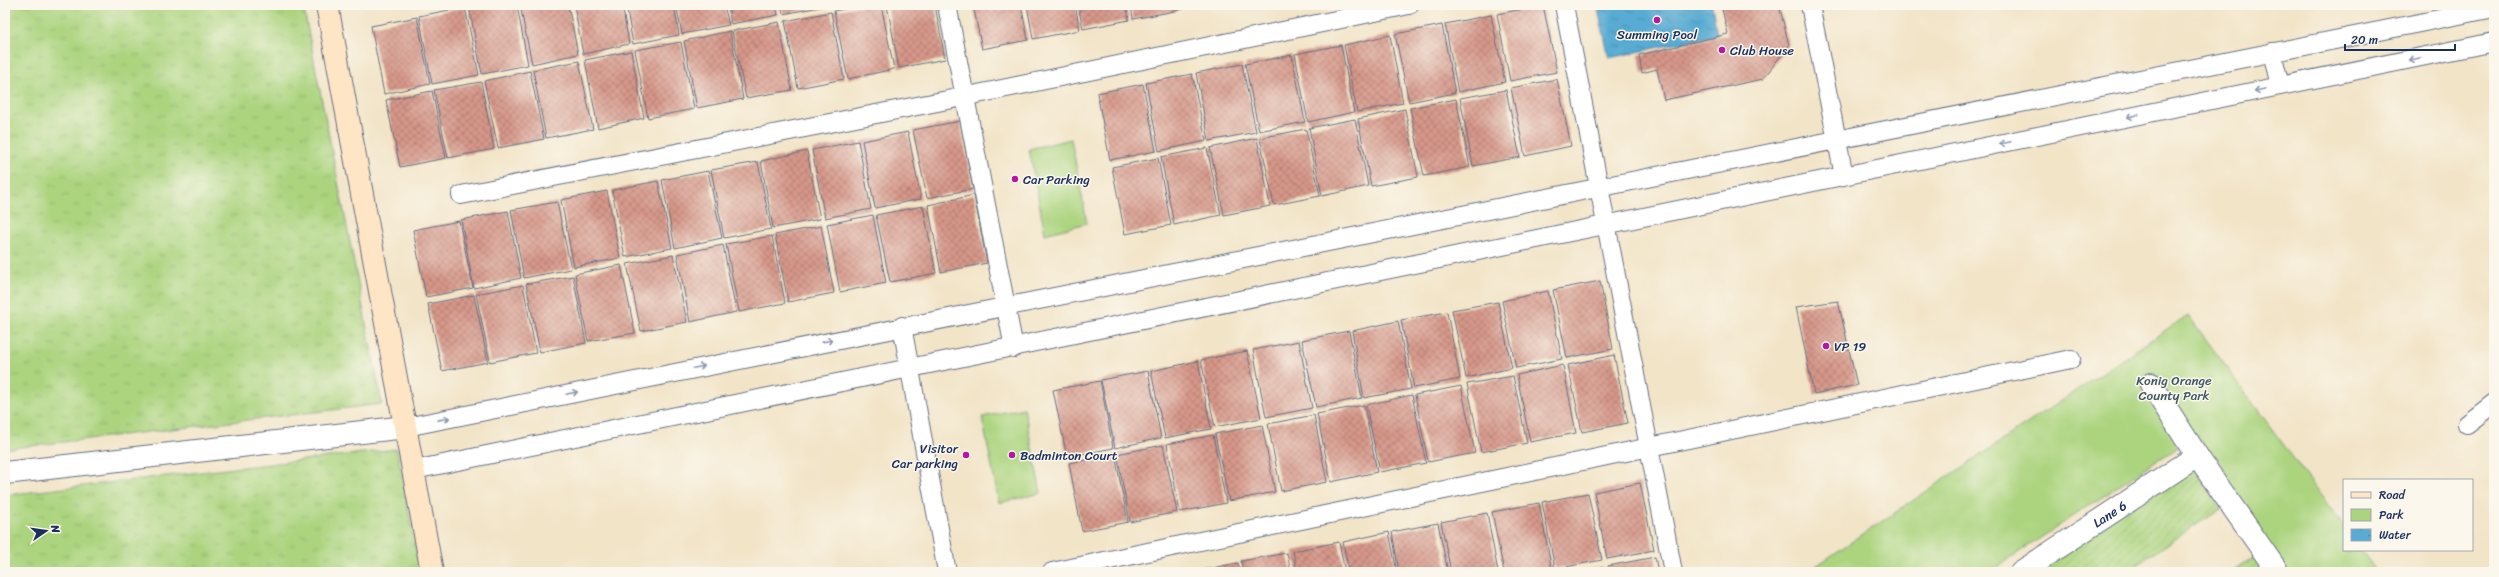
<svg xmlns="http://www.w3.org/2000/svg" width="2499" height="577" viewBox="0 0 2499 577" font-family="Sriracha,sans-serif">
  <defs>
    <pattern id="grass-tufts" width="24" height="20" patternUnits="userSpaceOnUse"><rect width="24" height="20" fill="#acd47f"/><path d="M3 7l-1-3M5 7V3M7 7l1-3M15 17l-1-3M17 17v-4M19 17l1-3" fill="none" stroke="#93b670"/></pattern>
    <pattern id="garden-furrows" width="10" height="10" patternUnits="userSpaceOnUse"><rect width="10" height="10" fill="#acd47f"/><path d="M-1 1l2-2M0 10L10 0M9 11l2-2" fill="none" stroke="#93b670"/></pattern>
    <pattern id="water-ripples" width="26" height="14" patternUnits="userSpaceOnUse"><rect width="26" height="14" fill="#58abd3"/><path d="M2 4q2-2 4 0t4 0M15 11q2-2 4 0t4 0" fill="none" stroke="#488cae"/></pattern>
    <pattern id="building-cross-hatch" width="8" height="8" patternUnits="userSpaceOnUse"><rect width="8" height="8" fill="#d79789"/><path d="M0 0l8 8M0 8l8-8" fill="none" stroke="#ae7c73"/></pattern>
  </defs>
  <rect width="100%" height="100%" fill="#fbf7ec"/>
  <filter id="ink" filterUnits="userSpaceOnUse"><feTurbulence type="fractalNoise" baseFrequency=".025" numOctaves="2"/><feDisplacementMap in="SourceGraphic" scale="8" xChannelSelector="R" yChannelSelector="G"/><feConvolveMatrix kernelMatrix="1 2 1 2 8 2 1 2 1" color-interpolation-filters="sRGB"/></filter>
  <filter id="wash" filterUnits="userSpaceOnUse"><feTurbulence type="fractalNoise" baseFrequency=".012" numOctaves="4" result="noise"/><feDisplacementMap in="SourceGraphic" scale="16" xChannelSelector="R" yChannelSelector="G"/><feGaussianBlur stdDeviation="0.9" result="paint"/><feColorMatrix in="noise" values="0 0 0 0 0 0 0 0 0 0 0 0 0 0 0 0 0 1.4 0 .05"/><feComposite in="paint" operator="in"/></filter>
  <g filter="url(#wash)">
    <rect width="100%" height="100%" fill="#f2e4c7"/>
    <path fill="url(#grass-tufts)" stroke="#64826e" d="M5 5H303L382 404 5 449Z
      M397 449 420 572H5V495Z"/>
    <path fill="#acd47f" stroke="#64826e" d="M1071 139 1087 223 1045 234 1029 149Z
      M2188 315 2344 527V550H2361L2377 572H2285L2196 435 1989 572H1807Z
      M1024 408 1041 493 999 503 982 417Z"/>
    <path fill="url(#garden-furrows)" stroke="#64826e" d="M2189 461 2221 509 2125 572H2026Z
      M2255 556 2267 572H2232Z"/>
    <path fill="url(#water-ripples)" stroke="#3a6d98" d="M1597 5H1712L1717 35 1609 58Z"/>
    <g id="blocks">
      <path fill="url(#building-cross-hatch)" d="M478 5H517L528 65 482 74 469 7Z
        M520 5H568L578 54 532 64Z
        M574 5H622L629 44 583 54Z
        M626 5H674L679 35 633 44Z
        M676 5H724L729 25 682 34Z
        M728 5H776L778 15 731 24Z
        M781 5H825V6L783 14Z
        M864 5H881L894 69 848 79 834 11Z
        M887 5H935L945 59 899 68Z
        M973 5H1021L1028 40 982 49Z
        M1027 5H1075L1080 30 1033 39Z
        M1078 5H1126L1129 20 1083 29Z
        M1131 5H1179L1180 10 1133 19Z
        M1543 5 1557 72 1510 81 1497 14Z
        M1721 5H1779L1789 45 1763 79 1664 100 1657 69 1642 73 1639 55 1728 34Z
        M465 7 479 75 432 84 419 16Z
        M831 12 844 79 798 88 785 21Z
        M1491 15 1505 82 1458 92 1445 24Z
        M417 17 430 84 384 94 371 26Z
        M779 22 792 90 746 98 732 31Z
        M1442 25 1455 93 1409 102 1395 34Z
        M730 31 743 99 697 108 684 41Z
        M1390 35 1403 103 1357 112 1344 45Z
        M681 42 694 109 648 118 635 50Z
        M1341 45 1354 112 1308 122 1295 54Z
        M631 51 644 118 598 128 585 60Z
        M1292 55 1305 122 1259 131 1245 64Z
        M579 61 593 129 546 138 533 70Z
        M1242 64 1256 132 1209 141 1196 73Z
        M530 71 544 139 498 148 484 81Z
        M1192 74 1206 141 1159 151 1146 83Z
        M1557 79 1571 146 1525 156 1511 88Z
        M481 82 494 149 448 158 434 90Z
        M1143 84 1156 151 1110 160 1097 93Z
        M1506 90 1520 157 1473 166 1460 98Z
        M432 91 446 158 400 167 386 100Z
        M1456 99 1470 167 1424 176 1410 108Z
        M1405 109 1418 177 1371 186 1358 119Z
        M1355 119 1368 186 1322 196 1309 128Z
        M960 121 973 189 927 198 913 130Z
        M1306 129 1320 196 1274 205 1260 138Z
        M908 132 921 199 875 208 862 141Z
        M1257 138 1270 206 1224 215 1210 148Z
        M858 141 871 209 825 218 812 150Z
        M1207 148 1221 215 1174 225 1161 157Z
        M807 151 820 219 773 228 761 161Z
        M1158 158 1171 225 1125 234 1112 167Z
        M758 162 771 229 724 238 711 170Z
        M708 171 722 238 675 248 662 180Z
        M658 181 672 248 625 257 612 190Z
        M607 191 620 258 574 267 561 200Z
        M974 195 987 263 941 272 928 205Z
        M557 202 571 269 524 278 511 210Z
        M923 206 936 273 890 282 876 215Z
        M508 211 521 278 474 288 461 220Z
        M873 215 886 283 840 292 827 224Z
        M459 221 473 288 426 297 413 230Z
        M821 226 834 293 788 302 775 235Z
        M772 236 785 303 739 312 726 244Z
        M723 245 736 312 690 322 677 254Z
        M673 255 687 322 641 331 627 264Z
        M621 265 635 333 588 341 575 274Z
        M573 276 586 343 540 352 526 284Z
        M1600 281 1613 349 1567 358 1553 290Z
        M523 285 536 353 490 362 476 294Z
        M1548 291 1562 359 1516 368 1502 301Z
        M474 295 488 362 442 371 428 304Z
        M1838 301 1857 385 1814 394 1796 307Z
        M1498 302 1512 368 1466 378 1452 310Z
        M1447 312 1460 379 1414 388 1401 320Z
        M1398 321 1411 389 1364 398 1352 331Z
        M1349 331 1362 398 1316 407 1302 340Z
        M1299 341 1312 408 1266 417 1253 350Z
        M1247 351 1261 418 1215 427 1201 360Z
        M1614 355 1628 423 1582 432 1568 365Z
        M1198 361 1211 429 1165 438 1151 371Z
        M1563 365 1576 433 1530 442 1517 375Z
        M1148 371 1161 438 1115 448 1101 380Z
        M1513 376 1527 443 1481 452 1467 384Z
        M1100 381 1113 448 1067 457 1053 390Z
        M1461 386 1475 453 1428 462 1415 395Z
        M1412 395 1426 463 1380 472 1366 405Z
        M1364 405 1377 472 1331 482 1317 414Z
        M1314 415 1327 482 1281 491 1268 424Z
        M1262 425 1275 492 1229 501 1215 434Z
        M1213 435 1226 503 1180 512 1167 444Z
        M1163 445 1177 512 1130 522 1117 454Z
        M1115 455 1128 522 1082 531 1069 463Z
        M1640 483 1654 550 1607 559 1594 492Z
        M1588 493 1602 560 1555 569 1542 502Z
        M1539 503 1552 570 1504 572 1492 512Z
        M1487 513 1498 572H1451L1441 522Z
        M1438 523 1448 572H1399L1392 532Z
        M1389 532 1397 572H1349L1343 542Z
        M1339 542 1345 572H1297L1293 551Z
        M1287 553 1291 572H1243L1241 561Z
        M1655 557 1658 572H1610L1608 566Z
        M1238 563 1240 572H1196V571Z
        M1603 567 1604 572H1582V571Z"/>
    </g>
  </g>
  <g filter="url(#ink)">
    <use href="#blocks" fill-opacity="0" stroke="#666e83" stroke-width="1"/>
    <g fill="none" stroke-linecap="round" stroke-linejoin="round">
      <defs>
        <path id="lane" d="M947 5 1014 348
          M1564 5 1673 572
          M1810 5 1844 176
          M2272 52 2280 86
          M461 195 963 97 1409 5
          M902 326 947 572
          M2467 424 2494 403
          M406 427C1102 286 1798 145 2494 8
          M414 470 2494 42
          M1052 572 2071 359"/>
        <g id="street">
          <path d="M2151 384 2197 456 2278 572"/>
          <path d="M5 473 406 427"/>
          <path id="s1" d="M2021 572 2197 456"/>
        </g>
        <path id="secondary" d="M327 5 432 572"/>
      </defs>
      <use href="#lane" stroke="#666e83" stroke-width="20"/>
      <use href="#street" stroke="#666e83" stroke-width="24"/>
      <use href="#secondary" stroke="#666e83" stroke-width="24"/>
      <use href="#lane" stroke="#fff" stroke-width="18"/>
      <use href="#street" stroke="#fff" stroke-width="22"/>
      <use href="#secondary" stroke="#fde5c5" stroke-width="22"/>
    </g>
    <defs><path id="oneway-shaft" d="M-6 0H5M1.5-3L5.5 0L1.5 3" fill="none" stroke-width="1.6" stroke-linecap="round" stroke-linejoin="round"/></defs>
    <g stroke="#8d97ae">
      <use href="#oneway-shaft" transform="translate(2415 59) rotate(168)"/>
      <use href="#oneway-shaft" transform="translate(2260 90) rotate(168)"/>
      <use href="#oneway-shaft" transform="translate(2133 116) rotate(168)"/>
      <use href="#oneway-shaft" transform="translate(2005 143) rotate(168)"/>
      <use href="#oneway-shaft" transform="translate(827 341) rotate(-12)"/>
      <use href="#oneway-shaft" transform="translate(699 367) rotate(-12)"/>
      <use href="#oneway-shaft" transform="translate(572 393) rotate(-12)"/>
      <use href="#oneway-shaft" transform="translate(444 419) rotate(-11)"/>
    </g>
  </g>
  <g fill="#b5179e" stroke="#fbf7ec" stroke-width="1.5">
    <circle cx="1657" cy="20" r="4"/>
    <circle cx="1722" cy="50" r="4"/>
    <circle cx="1015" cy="179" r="4"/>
    <circle cx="1826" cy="346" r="4"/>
    <circle cx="966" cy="455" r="4"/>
    <circle cx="1012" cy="455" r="4"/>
  </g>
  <g text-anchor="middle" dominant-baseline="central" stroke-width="3" stroke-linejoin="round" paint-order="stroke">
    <g font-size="13" fill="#1b2f5e" stroke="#fbf7ec" text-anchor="start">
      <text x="1657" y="34" text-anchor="middle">Summing Pool</text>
      <text x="1730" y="50">Club House</text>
      <text x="1023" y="179">Car Parking</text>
      <text x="1834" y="346">VP 19</text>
      <text x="958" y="448" text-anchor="end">Visitor<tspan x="958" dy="15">Car parking</tspan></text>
      <text x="1020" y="455">Badminton Court</text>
    </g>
    <g font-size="13" fill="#3f5866" stroke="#fbf7ec">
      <text x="2174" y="380">Konig Orange<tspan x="2174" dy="15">County Park</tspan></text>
    </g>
    <g font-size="13" fill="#1b2f5e" stroke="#fbf7ec">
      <text stroke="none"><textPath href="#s1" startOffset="106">Lane 6</textPath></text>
    </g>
  </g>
  <rect width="2499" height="577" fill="none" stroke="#fbf7ec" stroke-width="20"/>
  <rect x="2343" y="479" width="130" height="72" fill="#fbf7ec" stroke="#a1a7b3"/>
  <rect x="2351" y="492" width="20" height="6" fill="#fde5c5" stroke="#a1a7b3"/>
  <text x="2379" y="499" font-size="12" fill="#1b2f5e">Road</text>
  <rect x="2351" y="509" width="20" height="12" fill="#acd47f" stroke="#a1a7b3"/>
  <text x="2379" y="519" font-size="12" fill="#1b2f5e">Park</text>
  <rect x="2351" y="529" width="20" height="12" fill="url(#water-ripples)" stroke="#a1a7b3"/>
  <text x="2379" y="539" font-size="12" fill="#1b2f5e">Water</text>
  <g transform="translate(46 531) rotate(77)" stroke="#fbf7ec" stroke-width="3" paint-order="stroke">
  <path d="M0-3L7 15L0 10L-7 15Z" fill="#1b2f5e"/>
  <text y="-6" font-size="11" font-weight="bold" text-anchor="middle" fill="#1b2f5e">N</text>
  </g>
  <path d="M2345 44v6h110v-6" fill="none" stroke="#1b2f5e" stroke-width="2"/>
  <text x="2351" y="44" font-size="12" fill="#1b2f5e" stroke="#fbf7ec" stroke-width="3" paint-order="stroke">20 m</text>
</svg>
